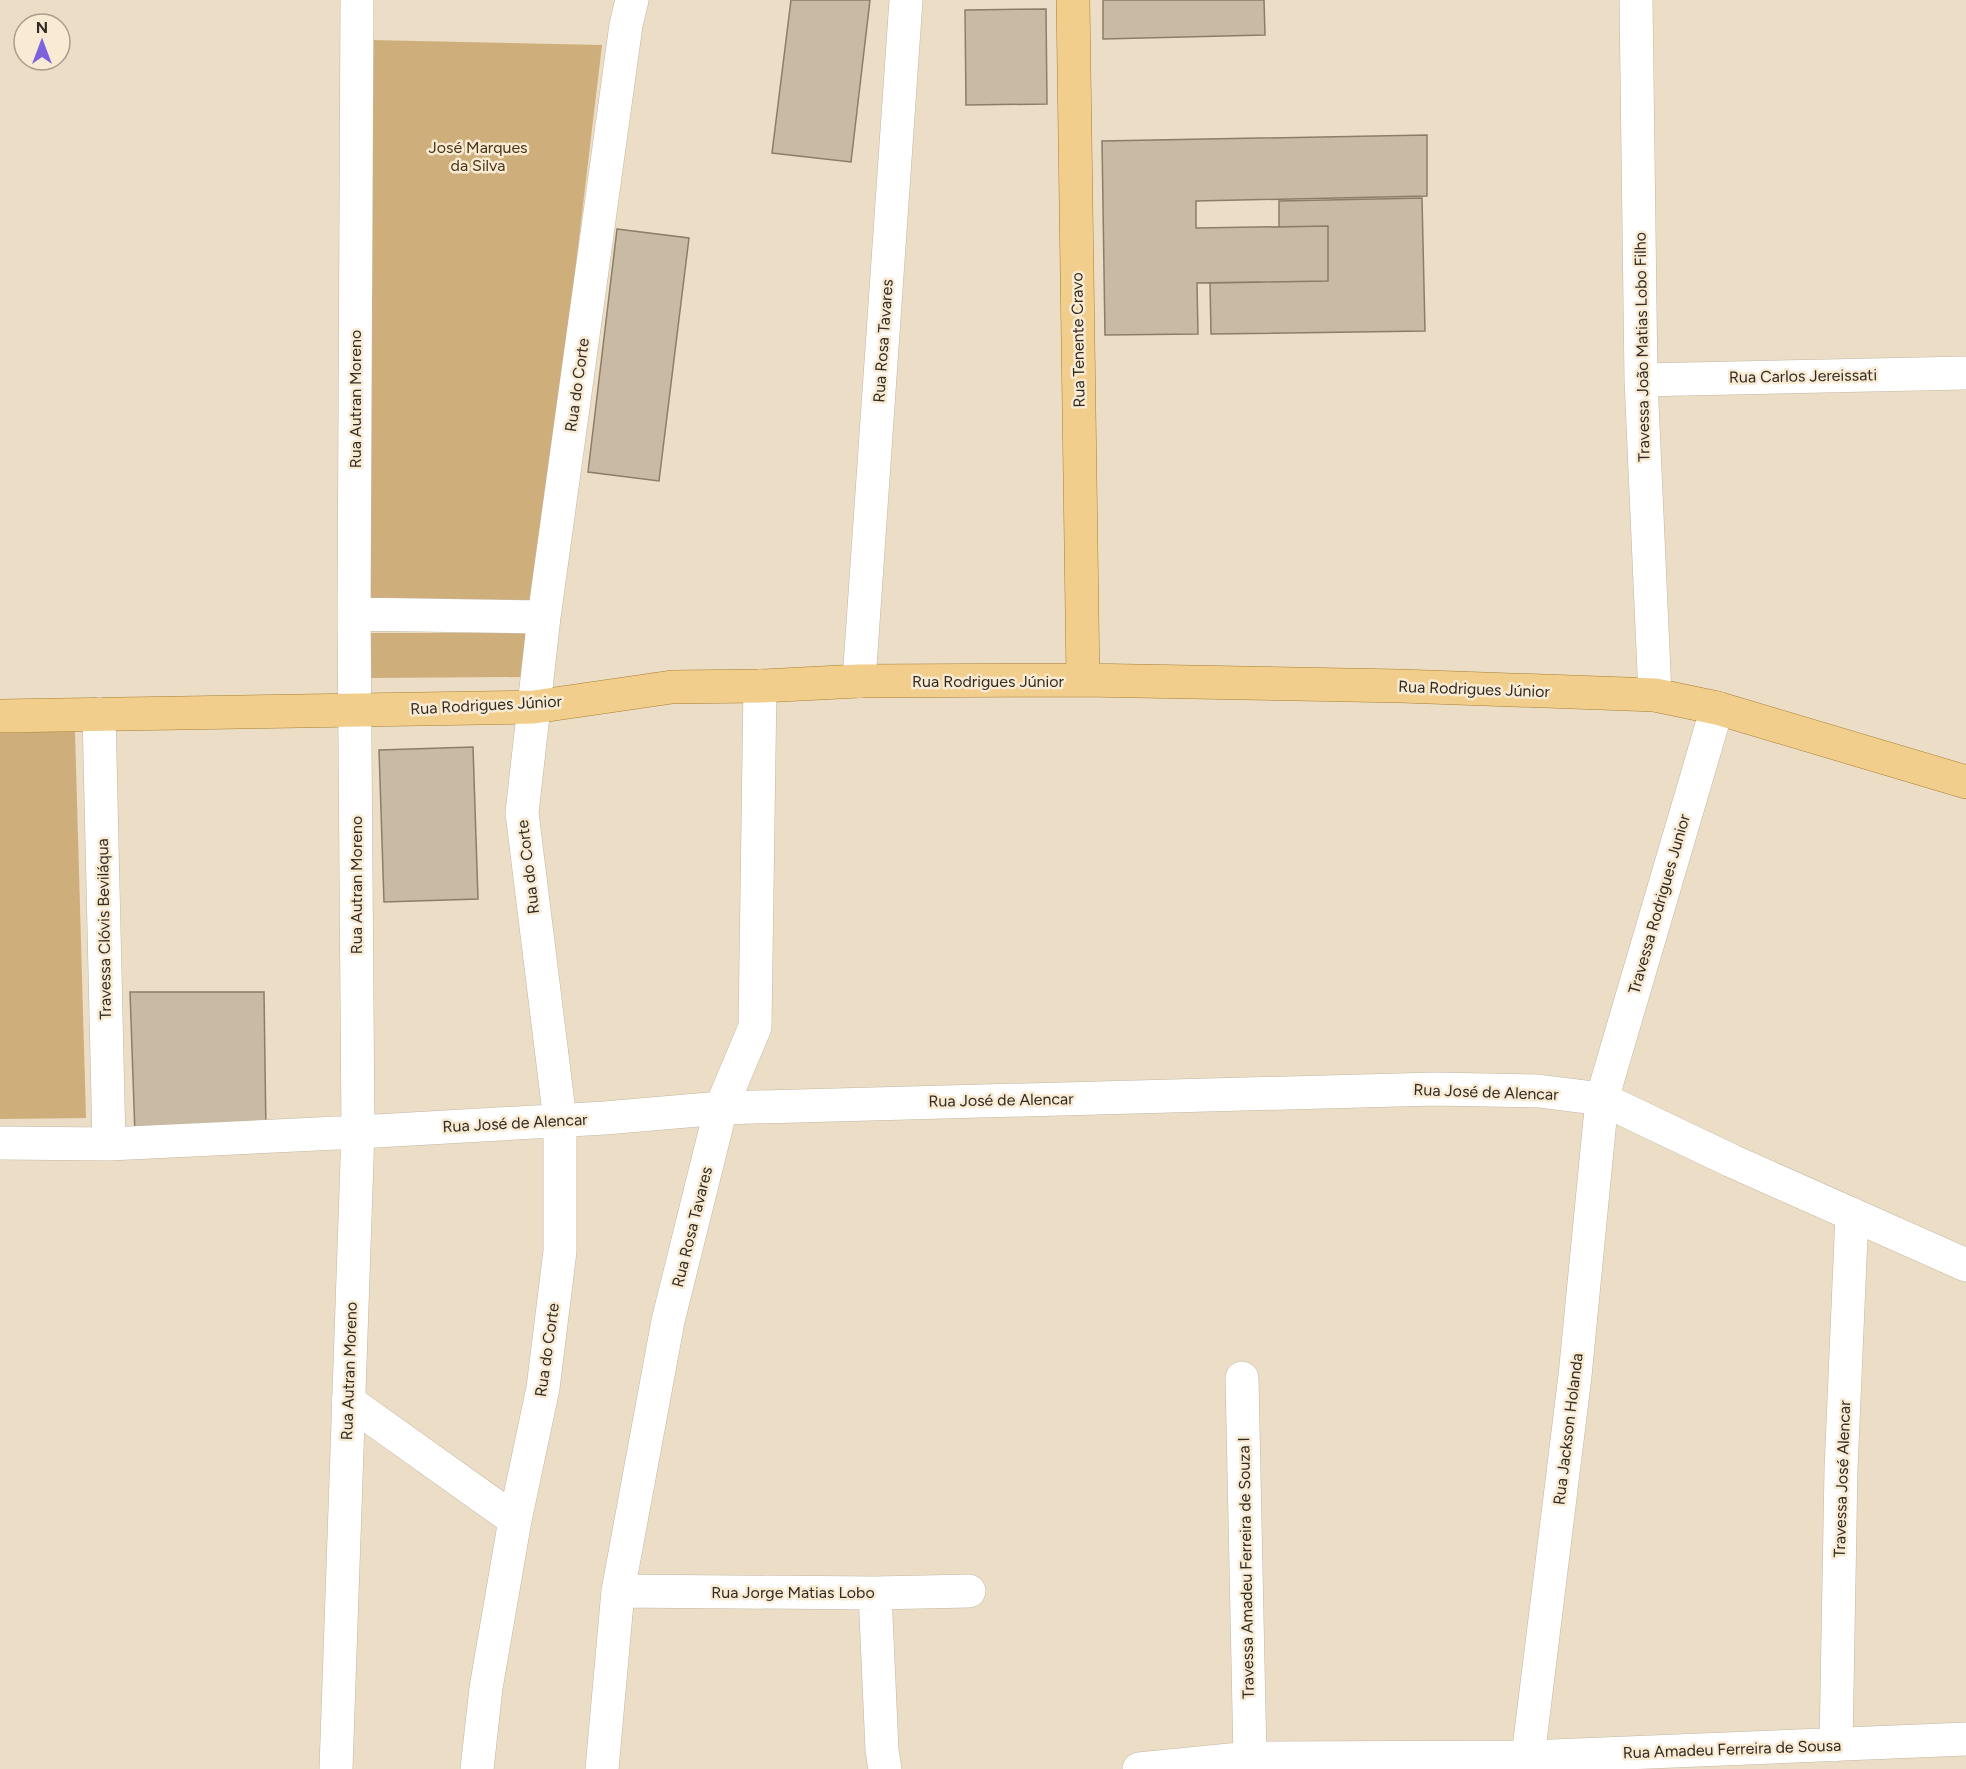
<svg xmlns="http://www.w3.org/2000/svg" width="1966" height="1769" viewBox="0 0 1966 1769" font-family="Figtree,sans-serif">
  <rect width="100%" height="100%" fill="#ecddc6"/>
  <path fill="#ceae7b" d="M370 40 602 45 536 601 368 598Z
    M370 633H529V677L370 678Z
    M75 731 86 1118 0 1119V733Z"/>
  <path fill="#c8baa3" stroke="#8b7e69" stroke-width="1.5" d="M791 0H870L851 162 772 153Z
    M1103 0H1264L1265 35 1103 39Z
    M1046 9 1047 104 966 105 965 10Z
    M1427 135V196L1196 201V228L1328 226V281L1197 283 1198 334 1105 335 1102 141Z
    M1422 198 1425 331 1211 334 1210 283 1328 281V226L1279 227V201Z
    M617 229 689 238 659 481 588 472Z
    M473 747 478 899 384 902 379 750Z
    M130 992H264L266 1134 135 1135Z"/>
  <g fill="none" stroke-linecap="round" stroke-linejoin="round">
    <defs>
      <path id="minor" d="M1636 0 1641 380 1655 695
        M1641 380 1966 373
        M354 614 544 617
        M859 681 906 0
        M99 714 109 1144
        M0 1143 109 1144 358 1132 605 1118 721 1108 1435 1089 1538 1091 1602 1099 1732 1161 1966 1265
        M1242 1378 1250 1758
        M348 1401 515 1520
        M618 1591 875 1593 969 1591
        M875 1593 882 1750 885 1769
        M1836 1745 1841 1469 1852 1214
        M1528 1757 1575 1376 1602 1099 1717 708
        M336 1769 358 1132 354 614 357 0
        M477 1769 486 1688 515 1520 543 1388 560 1251V1120L522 813 544 617 626 25 632 0
        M602 1769 618 1591 668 1321 721 1108 755 1027 760 686
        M1139 1769 1250 1758 1528 1757 1966 1739"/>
      <path id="major" d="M1073 0 1083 680
        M0 716 534 707 672 687 760 686 859 681 1083 680 1401 686 1655 695 1717 708 1966 782"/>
    </defs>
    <use href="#minor" stroke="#c4b6a0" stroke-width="34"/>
    <use href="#major" stroke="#a88034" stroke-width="34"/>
    <use href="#minor" stroke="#fff" stroke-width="33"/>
    <use href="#major" stroke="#f1ce8b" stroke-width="33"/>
  </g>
  <g text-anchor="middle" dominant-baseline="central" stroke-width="5" stroke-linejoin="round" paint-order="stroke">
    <g font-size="16" fill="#473515" stroke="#f9ead3">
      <text x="478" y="147">José Marques<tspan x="478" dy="18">da Silva</tspan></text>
    </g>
    <g font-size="16" fill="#312c23" stroke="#f9ead3">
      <text transform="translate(1078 340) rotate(-91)">Rua Tenente Cravo</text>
      <text transform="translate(883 341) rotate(-86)">Rua Rosa Tavares</text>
      <text transform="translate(1642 347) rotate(-91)">Travessa João Matias Lobo Filho</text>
      <text transform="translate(1803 376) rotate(-1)">Rua Carlos Jereissati</text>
      <text transform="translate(577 385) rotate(-82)">Rua do Corte</text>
      <text transform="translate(355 399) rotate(-90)">Rua Autran Moreno</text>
      <text x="988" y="681">Rua Rodrigues Júnior</text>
      <text transform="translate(1474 689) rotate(2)">Rua Rodrigues Júnior</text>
      <text transform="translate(486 705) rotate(-3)">Rua Rodrigues Júnior</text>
      <text transform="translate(528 867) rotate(-97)">Rua do Corte</text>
      <text transform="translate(356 885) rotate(-90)">Rua Autran Moreno</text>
      <text transform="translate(1659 904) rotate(-74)">Travessa Rodrigues Junior</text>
      <text transform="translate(104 929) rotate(-91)">Travessa Clóvis Beviláqua</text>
      <text transform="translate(1486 1092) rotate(2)">Rua José de Alencar</text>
      <text transform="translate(1001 1100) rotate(-1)">Rua José de Alencar</text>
      <text transform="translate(515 1123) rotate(-3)">Rua José de Alencar</text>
      <text transform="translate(692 1227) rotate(-76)">Rua Rosa Tavares</text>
      <text transform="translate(547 1350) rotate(-82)">Rua do Corte</text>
      <text transform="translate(349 1371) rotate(-88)">Rua Autran Moreno</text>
      <text transform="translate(1568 1429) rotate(-83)">Rua Jackson Holanda</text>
      <text transform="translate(1842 1479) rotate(-88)">Travessa José Alencar</text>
      <text transform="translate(1246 1568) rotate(-91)">Travessa Amadeu Ferreira de Souza I</text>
      <text x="793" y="1592">Rua Jorge Matias Lobo</text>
      <text transform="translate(1732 1749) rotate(-2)">Rua Amadeu Ferreira de Sousa</text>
    </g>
  </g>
  <g transform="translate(42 42)"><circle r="28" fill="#f9ead3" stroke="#a99e8d" stroke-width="1.5"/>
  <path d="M0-4.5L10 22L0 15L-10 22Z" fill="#7c62dd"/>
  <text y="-9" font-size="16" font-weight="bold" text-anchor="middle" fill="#312c23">N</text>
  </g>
</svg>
